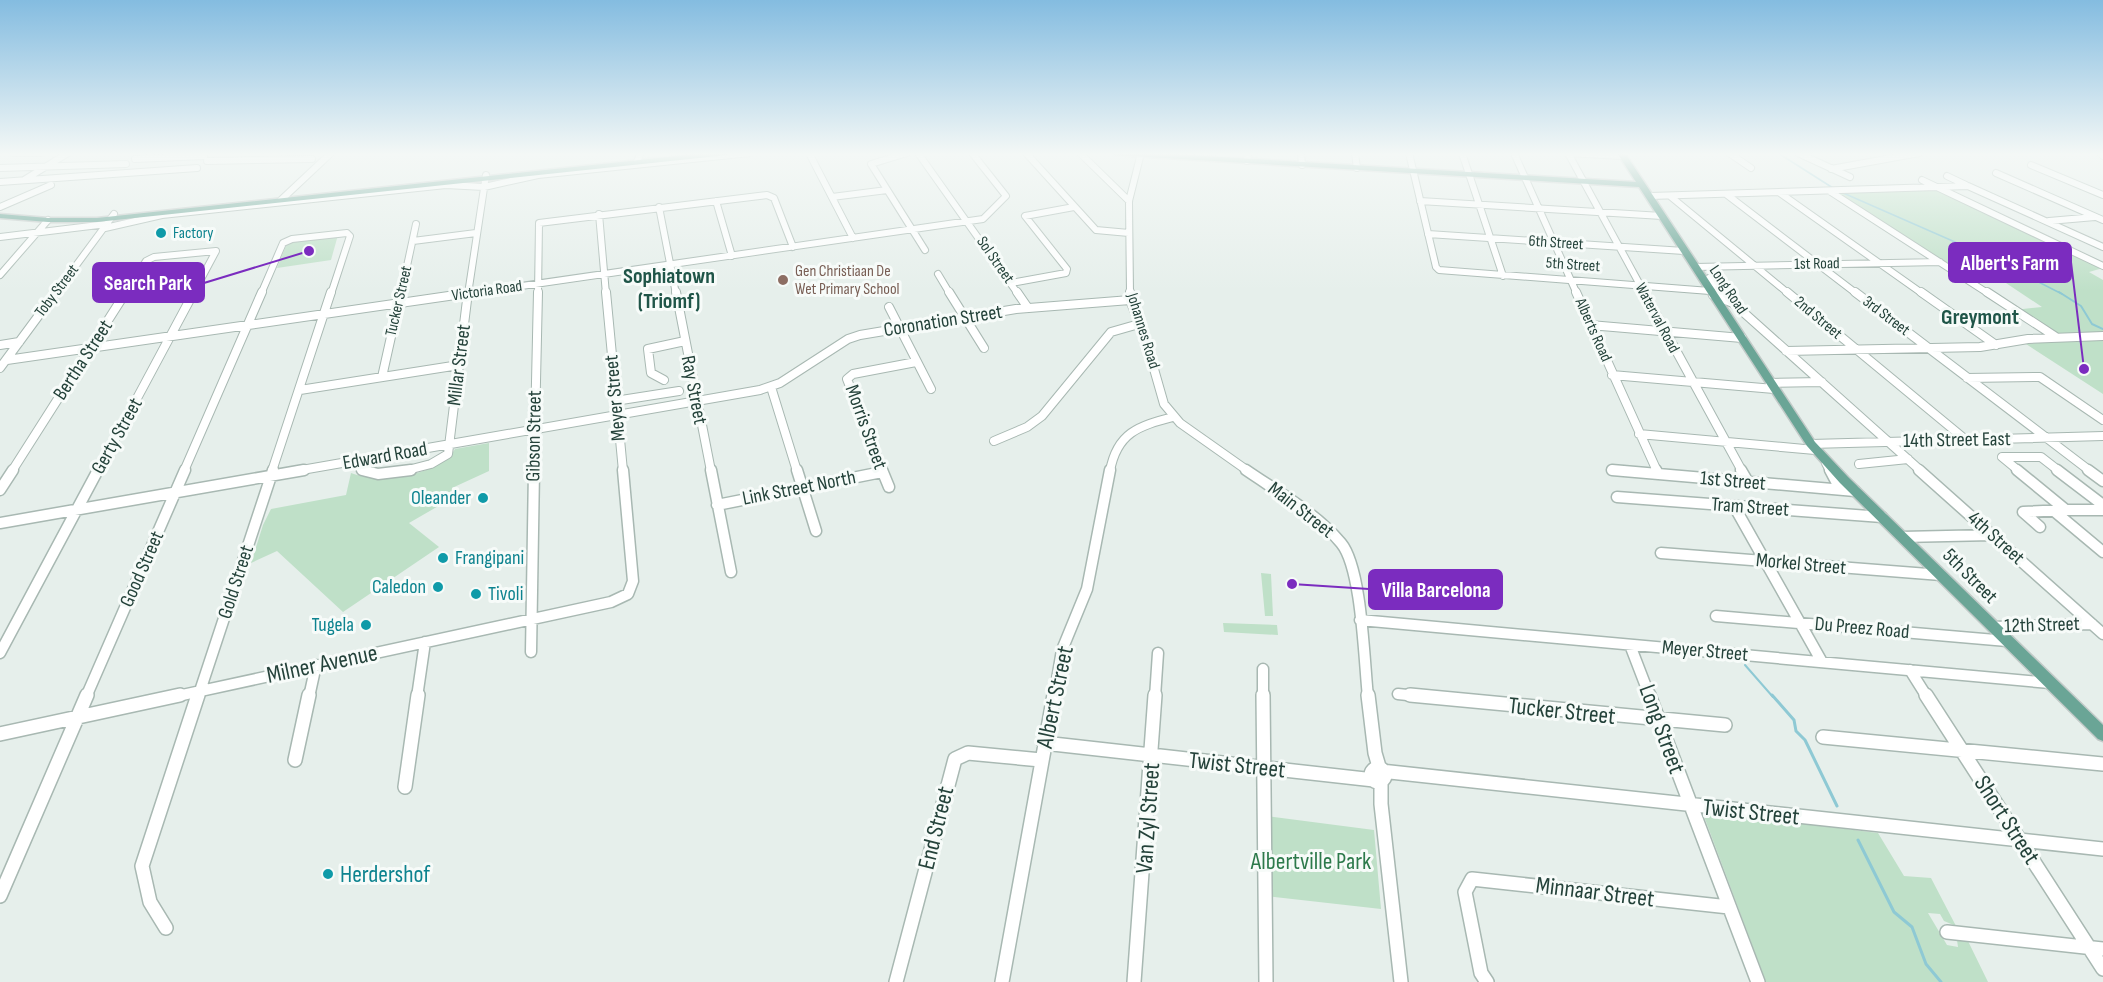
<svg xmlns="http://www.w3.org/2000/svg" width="2103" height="982" viewBox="0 0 2103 982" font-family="'Sofia Sans Condensed',sans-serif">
  <rect width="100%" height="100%" fill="#e6efeb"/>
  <path fill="#bfe0c8" d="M1936 189 2103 268 2089 272 2103 280V335L2054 336 2014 310 2042 307 1985 269H1952L1833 192Z
    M338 235 331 260 277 268 288 241Z
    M2103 339V394L2026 344Z
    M489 443V471L452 488 454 497 409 523 439 547 343 612 277 551 251 563 263 525 271 509 346 495 351 473C377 484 440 476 455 449Z
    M1261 573 1271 574 1273 616H1265Z
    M1223 623 1277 625 1278 635 1224 632Z
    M1702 811 1878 833 1904 876 1931 878 1956 926 1944 921 1940 914 1928 913 1947 945 1958 947 1957 940 1967 939 1988 982H1766Z
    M1267 816 1374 830 1381 909 1265 896Z"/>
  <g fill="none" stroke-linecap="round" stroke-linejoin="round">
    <path stroke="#8ec9d4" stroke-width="1.5" d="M1778 153 1833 188
      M1841 192 1955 242 1992 263 2021 273 2062 294"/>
    <path stroke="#8ec9d4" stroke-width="2" d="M2059 292 2081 306 2092 324 2103 329
      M1745 665 1773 697"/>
    <path stroke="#8ec9d4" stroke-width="3" d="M1772 695 1794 720 1796 731 1805 740 1837 806
      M1858 840 1894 912 1912 927 1926 964 1941 982"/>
    <defs>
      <path id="minor-far3" d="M13 153H42
        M809 153 853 238
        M907 153 871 164 925 250
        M918 153 1018 294
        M1026 153 1096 230 1129 233
        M1080 153 1129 201
        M1301 153 1302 165
        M1355 153 1357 168
        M1409 153 1436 267 1439 270 1710 291
        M1462 153 1503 276
        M1514 153 1577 294
        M1567 153 1623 156
        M1568 153 1645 294
        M1729 153 1751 168
        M1798 153 1850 177
        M2100 153 2103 156
        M135 159 204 156
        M207 161 312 159
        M1247 161 1248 153
        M636 163 641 153
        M2031 165 2103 195
        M0 168 126 164
        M1831 169 1919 153
        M1996 173 2103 220
        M1947 176 1966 185
        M24 180 68 153
        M1922 180 2103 266
        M0 182 197 168
        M1831 192 1989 294
        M1780 193 1923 294
        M1726 194 1857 294
        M1650 196 1968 186 2103 247
        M1670 196 1789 294
        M832 197 887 190
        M281 200 331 153
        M716 201 732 256
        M1420 201 1662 216
        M0 207 51 185
        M659 207 676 294
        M599 214 606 294
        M2049 221 2095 217
        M105 228 162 215 446 185 484 187 538 175 750 153
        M1428 234 1684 251
        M0 237 107 224
        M413 241 476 233
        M1695 267 1940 262
        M938 274 950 294
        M0 275 48 220
        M1709 278 1723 294
        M1011 283 1066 273 1067 269 1025 216 1074 207
        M55 294 114 214
        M125 294 146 261 154 257 216 251 193 294
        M261 294 283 243 292 239 347 233 350 236 331 294
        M401 294 416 224
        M466 294 983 219 1006 196 972 153
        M468 294 486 175
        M538 294 539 223 767 195 774 198 793 247
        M1130 294 1129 201 1141 153"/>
      <path id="minor-far2" d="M606 292 623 471
        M676 292 711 471
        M949 292 984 348
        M1017 292 1028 308
        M1130 292V300L1146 341 1164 404 1180 423 1248 471
        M1576 292 1657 471
        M1644 292 1742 471
        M1722 292 1727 298
        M1787 292 1966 440
        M1855 292 2090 471
        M1921 292 1996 345
        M1987 292 2056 337
        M1713 295 1733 303 1921 471
        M889 307 931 389
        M1590 325 1742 338
        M0 345 19 342
        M1786 351 1980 347 2028 339 2103 336
        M7 360 476 292
        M0 368 56 292
        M1612 375 1774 389
        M382 377 401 292
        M1967 378 2040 377 2103 420
        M664 380 651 373 648 349 685 341
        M1770 383 1822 382
        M771 387 797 471
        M300 390 459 365
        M615 401 679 391
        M1639 434 1815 450
        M994 441 1027 427 1042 416 1111 332 1139 324
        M1811 444 2103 436
        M362 460 361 469 365 471
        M1826 463 1830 471
        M1859 464 1908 459
        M1612 470 1626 471
        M12 471 126 292
        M98 471 194 292
        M184 471 262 292
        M272 471 331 292
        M296 471 760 390 780 383 848 339 860 335 1016 309 1130 300
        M404 471 431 464 448 454 468 292
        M534 471 538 292
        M883 471 847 379 853 374 916 362
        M1110 471C1117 433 1138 426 1173 417
        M2019 471 2002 457H2041L2059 471"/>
      <path id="minor-far1" d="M362 470 378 474 411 470
        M711 470 731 572
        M797 470 816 531
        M882 470 889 487
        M1246 470C1278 492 1316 513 1341 543 1362 568 1364 661 1368 697
        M1612 470 1855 491
        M1656 470 1658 474
        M1741 470 1748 482
        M1830 470 1840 489
        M1919 470 2103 634
        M2017 470 2066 510H2103
        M2057 470 2103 505
        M2088 470 2103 481
        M0 490 13 470
        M1617 497 1882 517
        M717 505 882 472
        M1734 506 1822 662
        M2054 511 2103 552
        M0 523 304 470
        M2040 527 2023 512 2066 510
        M1902 537 1992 535
        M1661 553 1941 575
        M1716 616 2007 641
        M1360 620 2050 683
        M1993 627 2092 624
        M1630 645 1650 697
        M531 652 534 470
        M0 653 98 470
        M1263 669V697
        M1910 670 1927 697
        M1398 694 1426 697
        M86 697 185 470
        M173 697 611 602 628 594 633 581 623 470
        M198 697 273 470
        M309 697 316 665
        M417 697 425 642
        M1054 697 1062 650 1087 589 1110 470
        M1155 697 1158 653"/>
      <path id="minor" d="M1263 695 1266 982
        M1368 695 1375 753 1380 770
        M1410 695 1725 725
        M1649 695 1758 982
        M1926 695 2103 969
        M0 734 180 695
        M1823 737 2103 764
        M1044 743 1374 780
        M295 760 309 695
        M1371 775a7 7 0 1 1 14 0a7 7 0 1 1-14 0Z
        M1381 771 2103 849
        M1381 781V804L1401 982
        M405 787 418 695
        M0 896 87 695
        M166 928 150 902 142 866 198 695
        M1947 932 2103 949
        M896 982 955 759 968 753 1041 760
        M1002 982 1054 695
        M1134 982 1155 695
        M1487 982 1481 973 1465 892 1472 879 1729 907"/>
      <path id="major" d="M705 153H730L727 155 97 222H48L0 218V214L48 218H97Z
        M1112 153H1154L1636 182 1617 153H1625L1815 442 1848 477 2103 725V741L2098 739 1840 483 1807 446 1639 187 1115 155Z"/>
    </defs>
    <use href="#minor-far3" stroke="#a8b8b2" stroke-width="8"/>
    <use href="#minor-far2" stroke="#a8b8b2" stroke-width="10"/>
    <use href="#minor-far1" stroke="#a8b8b2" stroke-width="13"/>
    <use href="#minor" stroke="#a8b8b2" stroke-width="16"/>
    <use href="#major" stroke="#c2cac8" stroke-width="3"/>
    <use href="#minor-far3" stroke="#fff" stroke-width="6"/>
    <use href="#minor-far2" stroke="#fff" stroke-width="8"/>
    <use href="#minor-far1" stroke="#fff" stroke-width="10"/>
    <use href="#minor" stroke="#fff" stroke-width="13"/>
    <use href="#major" fill="#6aa596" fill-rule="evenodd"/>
  </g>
  <linearGradient id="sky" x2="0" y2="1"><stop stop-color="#84bce0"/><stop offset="0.53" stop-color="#f4f8f6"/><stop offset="1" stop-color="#f4f8f6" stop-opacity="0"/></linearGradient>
  <rect width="2103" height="291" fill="url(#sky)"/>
  <g fill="#0f9aa8" stroke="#f7fbf9" stroke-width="2">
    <circle cx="161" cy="233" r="6"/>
    <circle cx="483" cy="498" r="6"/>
    <circle cx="443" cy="558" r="6"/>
    <circle cx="438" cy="587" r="6"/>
    <circle cx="476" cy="594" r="6"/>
    <circle cx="366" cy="625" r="6"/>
    <circle cx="328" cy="874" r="6"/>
  </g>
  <circle fill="#8d6e63" stroke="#f7fbf9" stroke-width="2" cx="783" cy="280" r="6"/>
  <g text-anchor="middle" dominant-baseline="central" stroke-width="6" stroke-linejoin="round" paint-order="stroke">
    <g font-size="16" fill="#0d838f" stroke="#f7fbf9" text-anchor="start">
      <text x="173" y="233">Factory</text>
    </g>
    <g font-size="16" fill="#24423a" stroke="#f7fbf9">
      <text transform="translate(1556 243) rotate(4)">6th Street</text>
      <text transform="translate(995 260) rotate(55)">Sol Street</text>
      <text transform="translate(1817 264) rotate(-1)">1st Road</text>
      <text transform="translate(1573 265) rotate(4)">5th Street</text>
      <text transform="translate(1728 290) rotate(56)">Long Road</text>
      <text transform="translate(57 291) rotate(-53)">Toby Street</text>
      <text transform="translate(487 291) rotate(-8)">Victoria Road</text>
      <text transform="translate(399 301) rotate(-77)">Tucker Street</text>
      <text transform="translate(1886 316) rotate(37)">3rd Street</text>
      <text transform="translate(1657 318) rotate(62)">Waterval Road</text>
      <text transform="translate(1818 318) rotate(40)">2nd Street</text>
      <text transform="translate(1593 330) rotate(66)">Alberts Road</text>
      <text transform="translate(1143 331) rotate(73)">Johannes Road</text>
    </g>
    <g font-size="16" fill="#785e54" stroke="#f7fbf9" text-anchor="start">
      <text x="795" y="271">Gen Christiaan De<tspan x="795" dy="18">Wet Primary School</tspan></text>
    </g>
    <g font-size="20" fill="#24423a" stroke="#f7fbf9">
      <text transform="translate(943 321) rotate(-9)">Coronation Street</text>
      <text transform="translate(83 360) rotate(-57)">Bertha Street</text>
      <text transform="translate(459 365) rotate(-83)">Millar Street</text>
      <text transform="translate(694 390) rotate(79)">Ray Street</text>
      <text transform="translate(615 398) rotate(-95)">Meyer Street</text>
      <text transform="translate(866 427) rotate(70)">Morris Street</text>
      <text transform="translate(117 436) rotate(-61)">Gerty Street</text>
      <text transform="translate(534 436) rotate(-89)">Gibson Street</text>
      <text transform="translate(1957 440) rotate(-1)">14th Street East</text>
      <text transform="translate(385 456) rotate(-10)">Edward Road</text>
      <text transform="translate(1733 481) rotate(5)">1st Street</text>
      <text transform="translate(799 488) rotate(-11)">Link Street North</text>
      <text transform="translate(1750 507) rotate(4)">Tram Street</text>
      <text transform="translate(1301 510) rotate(38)">Main Street</text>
      <text transform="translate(1996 538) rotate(42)">4th Street</text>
      <text transform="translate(1801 564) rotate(5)">Morkel Street</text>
      <text transform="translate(142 569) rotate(-66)">Good Street</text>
      <text transform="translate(1970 576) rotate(45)">5th Street</text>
      <text transform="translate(236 582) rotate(-72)">Gold Street</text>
      <text transform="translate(2042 625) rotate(-2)">12th Street</text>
      <text transform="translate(1862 628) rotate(5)">Du Preez Road</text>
      <text transform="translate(1705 651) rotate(5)">Meyer Street</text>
    </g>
    <g font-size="20" fill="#0d838f" stroke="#f7fbf9" text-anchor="end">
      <text x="471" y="498">Oleander</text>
      <text x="455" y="558" text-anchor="start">Frangipani</text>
      <text x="426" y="587">Caledon</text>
      <text x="488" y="594" text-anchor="start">Tivoli</text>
      <text x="354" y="625">Tugela</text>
    </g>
    <g font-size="22" font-weight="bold" fill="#1f5548" stroke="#f7fbf9">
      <text x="669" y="276">Sophiatown<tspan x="669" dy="25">(Triomf)</tspan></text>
      <text x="1980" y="317">Greymont</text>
    </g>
    <g font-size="24" fill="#24423a" stroke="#f7fbf9">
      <text transform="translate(322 664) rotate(-12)">Milner Avenue</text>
      <text transform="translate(1055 697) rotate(-78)">Albert Street</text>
      <text transform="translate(1562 711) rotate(6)">Tucker Street</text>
      <text transform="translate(1662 729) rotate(70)">Long Street</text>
      <text transform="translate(1237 765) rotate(6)">Twist Street</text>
      <text transform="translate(1751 812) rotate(6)">Twist Street</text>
      <text transform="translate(1148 818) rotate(-86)">Van Zyl Street</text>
      <text transform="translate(2007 820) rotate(57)">Short Street</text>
      <text transform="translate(936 828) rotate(-76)">End Street</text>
      <text transform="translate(1595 892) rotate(7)">Minnaar Street</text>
    </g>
    <g font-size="24" fill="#2d7a4b" stroke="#f7fbf9">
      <text x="1311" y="861">Albertville Park</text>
    </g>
    <g font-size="24" fill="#0d838f" stroke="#f7fbf9" text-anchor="start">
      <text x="340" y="874">Herdershof</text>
    </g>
  </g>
  <path fill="none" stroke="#7b2cbf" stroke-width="2" d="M2084 369L2071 262M309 251L204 283M1292 584L1369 589"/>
  <g fill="#7b2cbf" stroke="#f7fbf9" stroke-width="2">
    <circle cx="2084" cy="369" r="6"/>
    <circle cx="309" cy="251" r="6"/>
    <circle cx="1292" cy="584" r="6"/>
  </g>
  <g fill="#7b2cbf" stroke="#7b2cbf" stroke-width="2">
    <rect x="1949" y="243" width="122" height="39" rx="6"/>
    <rect x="93" y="263" width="111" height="39" rx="6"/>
    <rect x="1369" y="570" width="133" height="39" rx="6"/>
  </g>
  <g font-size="21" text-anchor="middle" font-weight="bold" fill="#fff">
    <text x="2010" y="270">Albert's Farm</text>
    <text x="148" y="290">Search Park</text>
    <text x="1436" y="597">Villa Barcelona</text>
  </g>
</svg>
